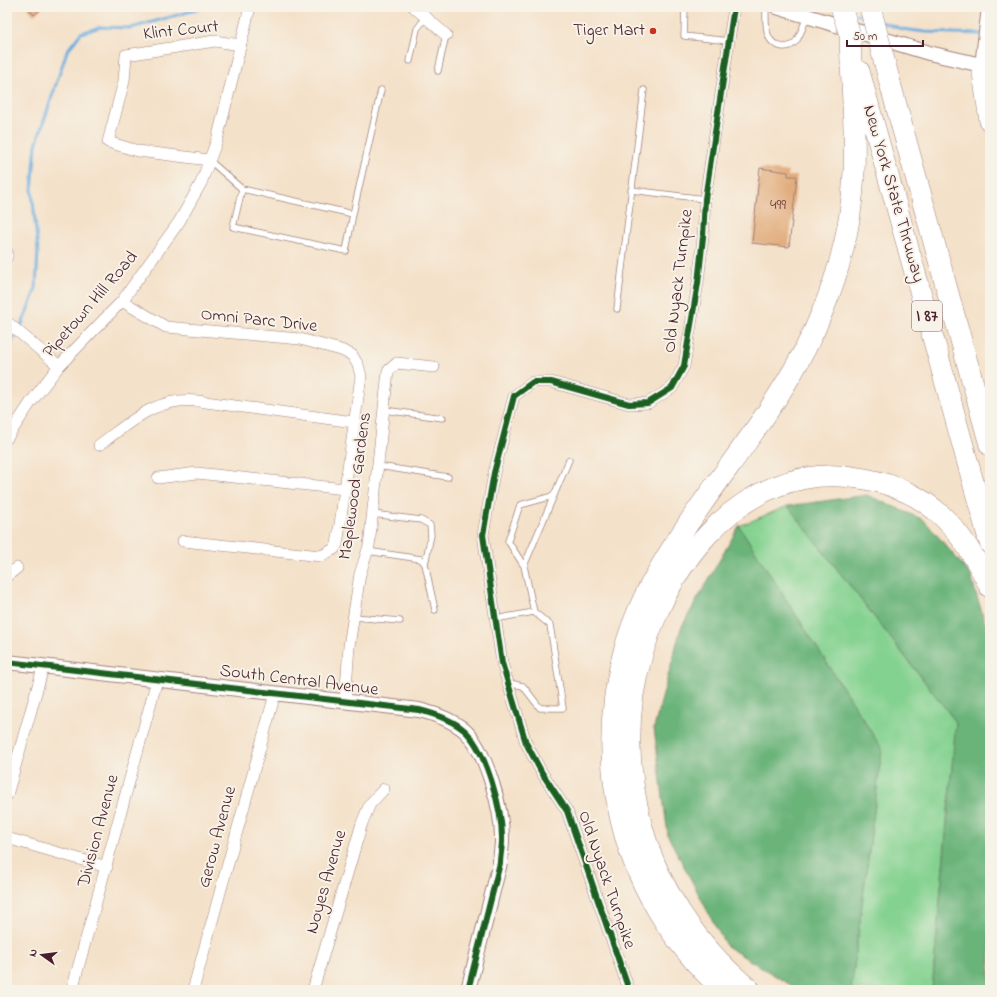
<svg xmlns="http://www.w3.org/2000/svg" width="997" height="997" viewBox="0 0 997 997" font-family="'Indie Flower',sans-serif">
  <rect width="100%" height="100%" fill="#f7f3e8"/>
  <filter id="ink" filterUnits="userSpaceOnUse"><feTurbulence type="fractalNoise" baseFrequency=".025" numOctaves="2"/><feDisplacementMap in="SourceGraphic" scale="8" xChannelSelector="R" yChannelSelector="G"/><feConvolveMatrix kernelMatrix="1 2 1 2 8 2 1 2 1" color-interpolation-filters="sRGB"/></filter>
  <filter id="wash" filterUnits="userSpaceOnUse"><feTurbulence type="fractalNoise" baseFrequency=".012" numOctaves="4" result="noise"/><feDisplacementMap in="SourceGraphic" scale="16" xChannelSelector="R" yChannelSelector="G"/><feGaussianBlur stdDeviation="0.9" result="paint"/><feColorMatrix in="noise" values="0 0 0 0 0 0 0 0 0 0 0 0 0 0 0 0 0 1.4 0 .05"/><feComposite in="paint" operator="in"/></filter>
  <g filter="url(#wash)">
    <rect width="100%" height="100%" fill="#f4e1c9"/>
    <path fill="#84d290" stroke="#67785e" d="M788 506 956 722 932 990H851L882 749 739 526Z"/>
    <path fill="#6bb47a" stroke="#5a6a52" d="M867 495 924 520 970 574 990 639V990H932L956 722 788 506Z
      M739 526 882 749 851 990H799L726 946 668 836 654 728 681 628Z"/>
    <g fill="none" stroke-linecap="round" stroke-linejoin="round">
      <path stroke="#69acde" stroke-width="3" d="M851 13 865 17
        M882 22 902 29 925 32 981 34
        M7 350 23 322 36 288 38 251 32 191 36 145 67 51 81 33 100 27 131 28 206 7"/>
    </g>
    <g id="blocks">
      <path fill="#e2ad7e" d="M27 7H43L34 15Z
        M760 168 788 172V176H797L789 247 752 243Z"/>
    </g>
  </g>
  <g filter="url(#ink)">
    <use href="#blocks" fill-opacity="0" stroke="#9f807a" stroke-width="1"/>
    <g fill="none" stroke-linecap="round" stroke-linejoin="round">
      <defs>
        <path id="service" d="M685 7 684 36 729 41
          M766 7C766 22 763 45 784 47 790 47 794 44 797 40 801 33 804 24 807 17
          M410 61 417 29 426 17
          M438 71 446 35
          M209 160 242 189 353 214 346 251 233 227 242 189
          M631 190 705 199
          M353 214 381 90
          M617 309 644 90
          M384 410 443 418
          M378 466 448 477
          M372 514 421 520 430 525 431 535 425 564
          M367 551 421 559 425 564 435 610
          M524 566 508 541 520 505 553 496
          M354 617 400 621
          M495 619 534 612 524 566 569 460
          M509 683 523 686 540 708H563L550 625 534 612"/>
        <path id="minor" d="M414 7 446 35
          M209 160 138 151 108 142 124 81 126 55 215 41 240 45
          M7 252V257
          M122 301 166 327 300 339 341 350 352 355 358 365 361 376 337 545 334 549 321 556 183 541
          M7 322 59 366
          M7 438 31 402 59 366 122 301 179 222 201 183 217 140 250 7
          M99 445C131 422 156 396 198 401L354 422
          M158 478 197 473 345 489
          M7 576 17 568
          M345 702 349 646 360 574 369 546 388 371 397 363 434 367
          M7 795 43 668
          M7 838 107 867
          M72 990 157 680
          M193 990 275 694
          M313 990 362 823 370 804 384 789
          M629 990 567 811 542 773 526 743 502 663 483 535 494 473 514 396 533 382H551L629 404 648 403 672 388 684 366 698 283 703 237 705 199 734 7"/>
        <path id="tertiary" d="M777 7 929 53 990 67
          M982 66 989 7
          M7 662 419 710C435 714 451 719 464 730 486 749 503 812 502 841 502 848 500 856 500 863L468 990"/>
        <path id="motorway" d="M982 66 990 121
          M859 71 990 543
          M890 83 990 445
          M723 990C671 943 633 880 619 811 603 735 614 654 650 586 701 490 783 412 823 310 841 267 852 219 854 172 856 127 851 81 850 35
          M750 990C696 945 655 885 639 815 630 776 627 734 633 695 651 582 735 454 865 479 931 491 962 529 990 587"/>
      </defs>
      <use href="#service" stroke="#9f807a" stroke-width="7"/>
      <use href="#minor" stroke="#9f807a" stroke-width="12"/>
      <use href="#tertiary" stroke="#9f807a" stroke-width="16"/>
      <use href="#motorway" stroke="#9f807a" stroke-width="22"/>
      <use href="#service" stroke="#fff" stroke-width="5.5"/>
      <use href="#minor" stroke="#fff" stroke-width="11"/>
      <use href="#tertiary" stroke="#fff" stroke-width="14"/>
      <use href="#motorway" stroke="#fff" stroke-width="21"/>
      <defs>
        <path id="motorway-bridge" d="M841 7 850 35
          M870 7 890 83"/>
      </defs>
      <use href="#motorway-bridge" stroke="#9f807a" stroke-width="22" stroke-linecap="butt"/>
      <use href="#motorway-bridge" stroke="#fff" stroke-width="21"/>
      <defs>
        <path id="cycleway" d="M7 662 419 710C435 714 451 719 464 730 486 749 503 812 502 841 502 848 500 856 500 863L468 990
          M629 990 567 811 542 773 526 743 502 663 483 535 494 473 514 396 533 382H551L629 404 648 403 672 388 684 366 698 283 703 237 705 199 734 7"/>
      </defs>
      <use href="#cycleway" stroke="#f7f3e8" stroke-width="8"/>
      <use href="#cycleway" stroke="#1b5e20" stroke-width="6"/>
    </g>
  </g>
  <circle fill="#c8321e" stroke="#f7f3e8" stroke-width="1.5" cx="653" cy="31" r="4"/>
  <g text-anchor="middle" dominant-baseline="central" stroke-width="4" stroke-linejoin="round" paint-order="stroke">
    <g font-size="16" fill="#704240">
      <text x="778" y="205">499</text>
    </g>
    <rect fill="#f7f3e8" stroke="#7e5f64" stroke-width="1" x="912" y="301" width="30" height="30" rx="3"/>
    <g font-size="17" font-weight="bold" fill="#4a1f2b">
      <text x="927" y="316">I 87</text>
    </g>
    <g font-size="18" fill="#4a1f2b" stroke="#f7f3e8">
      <text transform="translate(181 31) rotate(-6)">Klint Court</text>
      <text transform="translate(893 194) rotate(74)">New York State Thruway</text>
      <text transform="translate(679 281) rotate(-83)">Old Nyack Turnpike</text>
      <text transform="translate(91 305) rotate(-49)">Pipetown Hill Road</text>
      <text transform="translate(259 321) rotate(6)">Omni Parc Drive</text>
      <text transform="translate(356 486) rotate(-82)">Maplewood Gardens</text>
      <text transform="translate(299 681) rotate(7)">South Central Avenue</text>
      <text transform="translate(99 831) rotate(-75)">Division Avenue</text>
      <text transform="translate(218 837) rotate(-75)">Gerow Avenue</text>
      <text transform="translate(606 880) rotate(71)">Old Nyack Turnpike</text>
      <text transform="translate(327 882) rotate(-74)">Noyes Avenue</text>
    </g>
    <g font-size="18" fill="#4a1f2b" stroke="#f7f3e8" text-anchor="end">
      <text x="645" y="31">Tiger Mart</text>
    </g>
  </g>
  <rect width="997" height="997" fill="none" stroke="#f7f3e8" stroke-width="24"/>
  <g transform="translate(42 955) rotate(284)" stroke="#f7f3e8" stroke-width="3" paint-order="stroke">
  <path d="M0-3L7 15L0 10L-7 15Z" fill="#4a1f2b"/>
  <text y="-6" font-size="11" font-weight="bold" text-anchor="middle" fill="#4a1f2b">N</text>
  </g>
  <path d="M847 40v6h76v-6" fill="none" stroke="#4a1f2b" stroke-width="2"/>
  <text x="853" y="40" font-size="12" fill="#4a1f2b" stroke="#f7f3e8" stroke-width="3" paint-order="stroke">50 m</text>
</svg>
